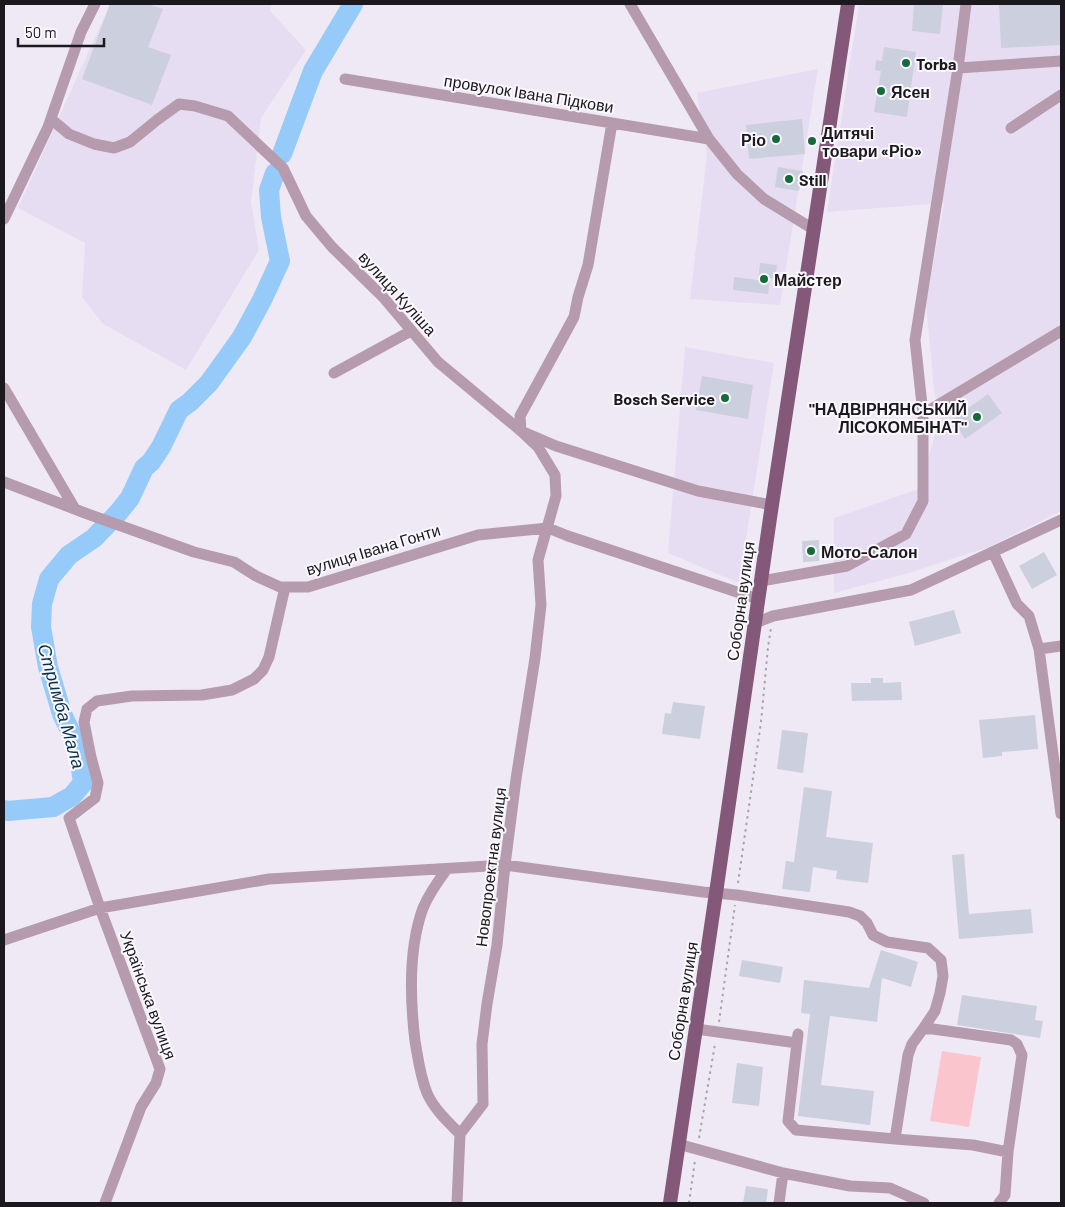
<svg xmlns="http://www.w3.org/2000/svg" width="1065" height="1207" viewBox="0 0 1065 1207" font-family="Barlow,sans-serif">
  <rect width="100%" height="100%" fill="#efe9f6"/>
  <path fill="#e7ddf2" d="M110 4H272L270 11 306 50 261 118 251 202 259 250 186 370 103 324 82 297 85 243 18 208Z
    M859 4H1061V511L989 547 902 575 834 593V518L919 489 940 418 934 390 926 303 944 203 827 212Z
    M818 69 780 305 690 299 707 155 697 93Z
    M685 347 774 363 739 583 668 553Z"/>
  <path fill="#fbc5ce" d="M942 1051 981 1057 969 1127 930 1121Z"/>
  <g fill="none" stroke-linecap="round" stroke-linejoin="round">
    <path stroke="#95caf9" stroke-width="20" d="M282 154 313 71 353 4
      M4 810 8 811 53 807 72 796 83 783 78 747 62 714 48 667 41 627 42 604 49 579 69 555 94 538 118 513 130 498 144 468 151 462 161 447 179 410 190 402 209 383 242 337 262 300 280 261 271 217 269 190 275 173"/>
  </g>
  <path fill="#cccfdd" d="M110 4H148L163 9 148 47 171 55 152 105 82 79Z
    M914 4H943L940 34 912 31Z
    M999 4H1061V45L1001 48Z
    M884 47 916 52 907 117 874 112 881 71 875 70 876 60 882 61Z
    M802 119 805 154 749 159 746 125Z
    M778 167 803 171 799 191 775 187Z
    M760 263 777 265 775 279 770 278 768 294 733 290 734 277 758 280Z
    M702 376 753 385 748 419 696 410Z
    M988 394 1002 413 965 439 952 420Z
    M819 540V561L803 562 802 541Z
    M1044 552 1057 575 1032 589 1019 566Z
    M954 610 961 633 915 646 909 622Z
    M871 678H883V683L901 682 902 700 852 701 851 683H871Z
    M673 702 705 706 700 739 662 734 665 713 671 714Z
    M1035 715 1038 749 1002 752V756L983 758 979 720Z
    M782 730 808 733 803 773 777 769Z
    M804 787 832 791 826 837 873 843 868 883 836 879 837 871 813 867 810 892 782 889 786 861 794 862Z
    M964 854 969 914 1031 909 1033 933 959 939 952 855Z
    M881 950 918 962 911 987 882 978 877 1022 830 1016 821 1085 874 1091 870 1125 798 1116 810 1014 801 1013 804 980 869 988Z
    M742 960 783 967 780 983 739 976Z
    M962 995 1037 1006 1035 1020 1043 1021 1040 1038 957 1025Z
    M737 1063 763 1067 759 1106 732 1103Z
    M746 1186 768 1189 766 1203H743Z"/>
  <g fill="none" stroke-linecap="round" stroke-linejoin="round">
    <path stroke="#a7a3ad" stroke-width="2" stroke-dasharray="2.5 4" stroke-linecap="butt" d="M738 883 761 722 768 647 771 628
      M719 1022 735 905
      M699 1138 715 1044
      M689 1203 695 1160"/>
    <path stroke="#b59bad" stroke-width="11" d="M630 4 709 139 737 174 764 199 813 229
      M958 68 1061 61
      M345 79 709 139
      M51 119 69 134 94 144 114 148 130 142 157 120 179 104 195 106 228 116 283 168 306 216 332 247 383 297 438 362 521 431 556 446 698 491 772 505
      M1011 128 1061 95
      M4 219 48 127 81 32 95 4
      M334 373 411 331
      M4 388 75 509
      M923 414 915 340 958 68 966 4
      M4 482 85 513 194 552 234 562 256 576 280 587H308L478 535 548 528 568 536 758 599
      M993 552 1017 604 1029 616 1039 649 1061 814
      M761 581 847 566 906 534 923 501V414L1061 331
      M755 623 773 616 911 590 1061 520
      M1039 649 1061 646
      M447 869C438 881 429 894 423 908 408 949 410 999 415 1041 418 1058 420 1076 427 1093 434 1109 448 1122 460 1134
      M4 940 100 908 269 879 505 865 703 892 737 895 849 912 860 916 867 923 873 935 887 942 928 948 941 960 943 976 940 993 935 1011 923 1029
      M696 1029 797 1043
      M798 1034 788 1121 796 1130 895 1139 908 1055 912 1044 923 1029H933L1011 1040 1017 1044 1022 1055 1008 1152 1005 1195 999 1203
      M895 1139 973 1145 1008 1152
      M678 1144 783 1173 850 1186 890 1188 924 1203
      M105 1203 141 1107 156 1083 160 1069 100 908 69 818 95 798 98 783 91 757 84 722 87 709 97 701 132 696 202 695 232 690 254 679 263 670 269 657 285 587
      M457 1203 460 1134 483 1104 482 1044 487 1004 497 945 505 865 516 779 535 658 541 605 538 560 556 496 555 475 538 447 521 431 520 416 574 317 578 297 588 265 612 123
      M779 1203 783 1173"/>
    <path stroke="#845878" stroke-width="14" d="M670 1203 716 893 770 518 848 4"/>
  </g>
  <g fill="#15693a" stroke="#faf8fd" stroke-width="2">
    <circle cx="906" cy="63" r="5"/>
    <circle cx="881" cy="91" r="5"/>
    <circle cx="776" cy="139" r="5"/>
    <circle cx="812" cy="141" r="5"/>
    <circle cx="789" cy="179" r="5"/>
    <circle cx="764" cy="279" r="5"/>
    <circle cx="725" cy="398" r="5"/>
    <circle cx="977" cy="417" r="5"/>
    <circle cx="811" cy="551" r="5"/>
  </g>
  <g text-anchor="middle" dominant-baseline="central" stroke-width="4" stroke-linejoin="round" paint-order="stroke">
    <g font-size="16" font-weight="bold" fill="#1b191d" stroke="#faf8fd" text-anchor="start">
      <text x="916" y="63">Torba</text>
      <text x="891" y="91">Ясен</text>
      <text x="822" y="132">Дитячі<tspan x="822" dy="18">товари «Ріо»</tspan></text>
      <text x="766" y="139" text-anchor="end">Ріо</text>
      <text x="799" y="179">Still</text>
      <text x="774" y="279">Майстер</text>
      <text x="715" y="398" text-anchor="end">Bosch Service</text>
      <text x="967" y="408" text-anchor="end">"НАДВІРНЯНСЬКИЙ<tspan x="967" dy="18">ЛІСОКОМБІНАТ"</tspan></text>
      <text x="821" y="551">Мото-Салон</text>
    </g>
    <g font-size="16" fill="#1b191d" stroke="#faf8fd">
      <text transform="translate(529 93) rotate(9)">провулок Івана Підкови</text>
      <text transform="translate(398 293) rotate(48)">вулиця Куліша</text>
      <text transform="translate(373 549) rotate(-17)">вулиця Івана Гонти</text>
      <text transform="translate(740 601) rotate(-82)">Соборна вулиця</text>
      <text transform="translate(490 867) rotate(-83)">Новопроектна вулиця</text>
      <text transform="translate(149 995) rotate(70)">Українська вулиця</text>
      <text transform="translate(682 1001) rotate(-81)">Соборна вулиця</text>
    </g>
    <g font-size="18" font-style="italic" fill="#07314f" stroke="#faf8fd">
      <text transform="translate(62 706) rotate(74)">Стримба Мала</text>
    </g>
  </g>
  <rect width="1065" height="1207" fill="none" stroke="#1b191d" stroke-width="10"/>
  <path d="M18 38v8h86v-8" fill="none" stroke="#1b191d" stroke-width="2.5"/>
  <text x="25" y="38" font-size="15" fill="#1b191d" stroke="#faf8fd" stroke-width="4" paint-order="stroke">50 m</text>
</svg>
